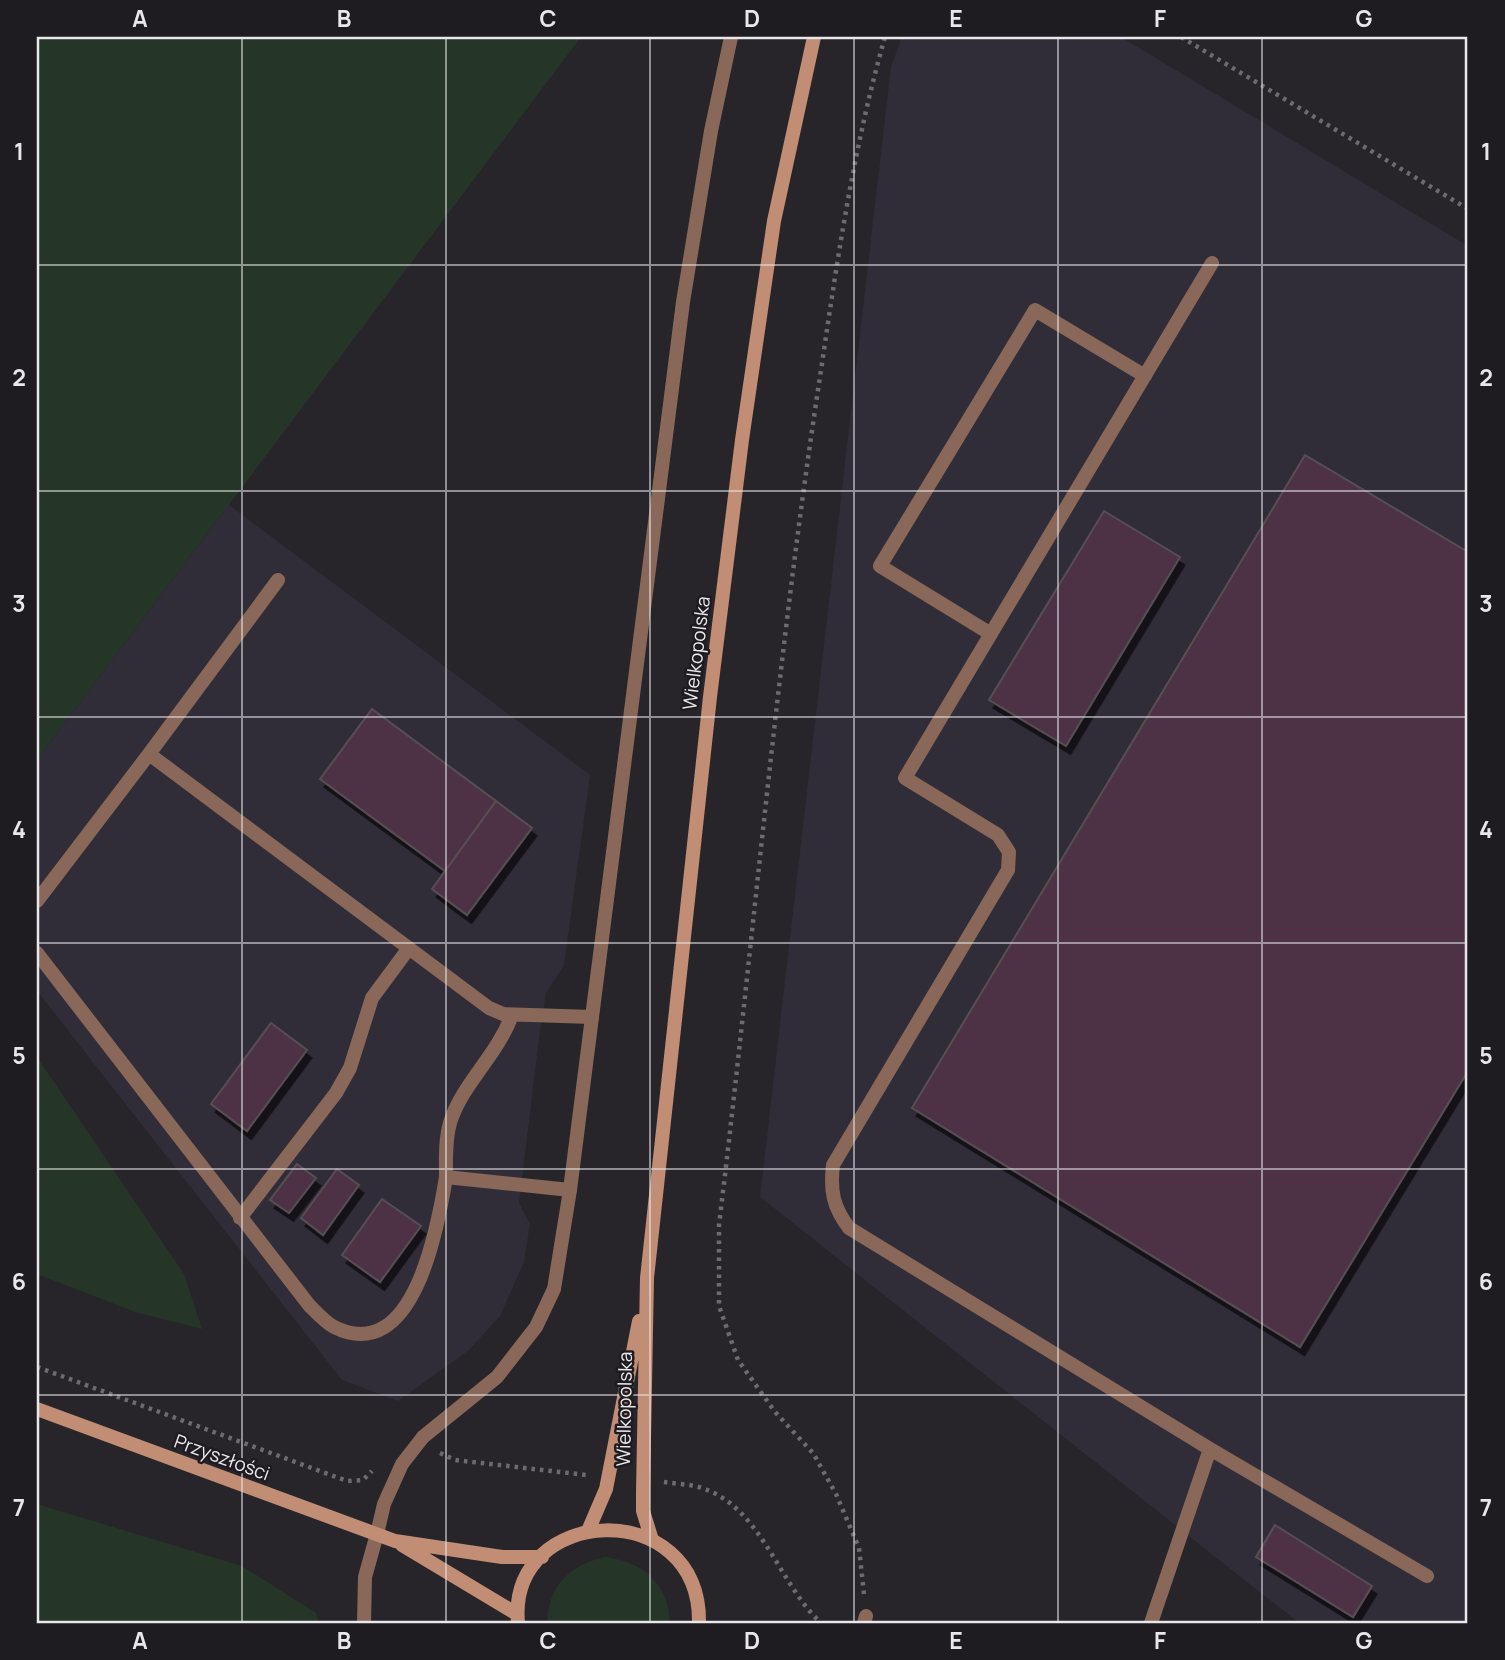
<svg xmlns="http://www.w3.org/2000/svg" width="1505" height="1660" viewBox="0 0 1505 1660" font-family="Manrope,sans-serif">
  <defs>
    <filter id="shadow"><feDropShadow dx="4.5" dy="8" stdDeviation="0" flood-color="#0009"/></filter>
  </defs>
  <rect width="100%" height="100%" fill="#27252a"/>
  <path fill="#312d38" d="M902 37H1121L1468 246V1623H1299L760 1197 891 67Z
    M229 505 590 775 564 965 546 993 540 1030 519 1203 530 1224 524 1262 500 1316 469 1350 398 1401 342 1380 37 991V760Z"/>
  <path fill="#253527" d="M37 37H581L37 760Z
    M37 1057 184 1274 202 1329 135 1312 37 1274Z
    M37 1504 242 1566 316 1613 319 1623H37Z
    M605 1557C644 1562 668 1583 670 1623H547C548 1585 570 1565 605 1557Z"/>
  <path fill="#4e3345" stroke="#554f53" stroke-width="2" filter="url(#shadow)" d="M1305 455 1468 552V1071L1300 1347 912 1108Z
    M1104 511 1180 557 1066 746 989 700Z
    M372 709 496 801 445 871 320 779Z
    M496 801 532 828 467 915 432 889Z
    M271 1023 307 1050 247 1131 211 1104Z
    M297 1164 316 1178 289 1213 270 1200Z
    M337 1169 359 1185 323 1235 301 1218Z
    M382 1199 421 1226 380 1282 342 1255Z
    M1275 1525 1372 1586 1353 1617 1256 1557Z"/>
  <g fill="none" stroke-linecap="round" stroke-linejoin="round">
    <path stroke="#6d6b6f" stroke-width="4.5" stroke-dasharray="3.5 5" stroke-linecap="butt" d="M1181 37 1468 209
      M37 1367 347 1481 363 1480 372 1471
      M440 1453 455 1460 586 1475
      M664 1482C676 1484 690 1484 702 1488 762 1508 778 1583 821 1623
      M864 1594 859 1548 836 1494 813 1453 775 1412 738 1360 719 1306V1225C752 953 775 681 815 410 834 285 850 159 885 37"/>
    <path stroke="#896859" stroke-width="14" d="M1212 263 905 778 998 835 1009 852 1008 870 833 1165C830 1191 833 1207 849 1228L1210 1449 1427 1576
      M991 634 880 566 1035 310 1145 376
      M149 754 278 580
      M37 901 149 754 489 1008 503 1014 592 1017
      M37 953 309 1305C316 1312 325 1322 334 1327 414 1367 438 1226 446 1177L570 1190
      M446 1177C446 1159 445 1140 450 1123 461 1085 497 1056 512 1015
      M240 1218 336 1093 350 1068 372 998 409 948
      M364 1623 365 1577 377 1534
      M864 1623 866 1616
      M1151 1623 1210 1449"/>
    <path stroke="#896859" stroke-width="14" d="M377 1534 384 1504 402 1464 423 1437 497 1377 536 1327 554 1289 570 1190 683 302 711 131 731 37"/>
    <path stroke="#c18d74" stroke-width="14" d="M37 1409 395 1541 502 1557H542
      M588 1531 606 1489 639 1321
      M652 1540 643 1511V1492L647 1278 710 697 742 440 774 221 814 37
      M402 1545 517 1614
      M518 1623C507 1504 701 1495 699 1623"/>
  </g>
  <path fill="none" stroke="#e8e7ea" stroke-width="2" stroke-opacity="0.55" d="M242 37V1623M446 37V1623M650 37V1623M854 37V1623M1058 37V1623M1262 37V1623M37 265H1468M37 491H1468M37 717H1468M37 943H1468M37 1169H1468M37 1395H1468"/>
  <g text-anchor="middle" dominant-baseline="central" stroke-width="5" stroke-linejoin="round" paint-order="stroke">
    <g font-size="19" fill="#e8e7ea" stroke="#1e1c21">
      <text transform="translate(696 653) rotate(-83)">Wielkopolska</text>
      <text transform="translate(624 1409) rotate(-89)">Wielkopolska</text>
      <text transform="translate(222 1457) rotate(20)">Przyszłości</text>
    </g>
  </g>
  <rect width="1505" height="1660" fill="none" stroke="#1e1c21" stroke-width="77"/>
  <rect x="38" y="38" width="1428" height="1584" fill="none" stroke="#e8e7ea" stroke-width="2.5"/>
  <g font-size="23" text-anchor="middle" font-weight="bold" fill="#e8e7ea">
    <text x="140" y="27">A</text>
    <text x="344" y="27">B</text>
    <text x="548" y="27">C</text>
    <text x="752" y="27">D</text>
    <text x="956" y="27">E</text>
    <text x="1160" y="27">F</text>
    <text x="1364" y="27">G</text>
    <text x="19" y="160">1</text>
    <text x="1486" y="160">1</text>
    <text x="19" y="386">2</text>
    <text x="1486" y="386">2</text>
    <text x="19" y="612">3</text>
    <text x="1486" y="612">3</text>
    <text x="19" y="838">4</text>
    <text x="1486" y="838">4</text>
    <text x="19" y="1064">5</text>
    <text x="1486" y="1064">5</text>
    <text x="19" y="1290">6</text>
    <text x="1486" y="1290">6</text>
    <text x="19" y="1516">7</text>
    <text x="1486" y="1516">7</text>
    <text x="140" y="1649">A</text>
    <text x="344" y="1649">B</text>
    <text x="548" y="1649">C</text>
    <text x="752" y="1649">D</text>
    <text x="956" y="1649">E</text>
    <text x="1160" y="1649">F</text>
    <text x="1364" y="1649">G</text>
  </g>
</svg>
